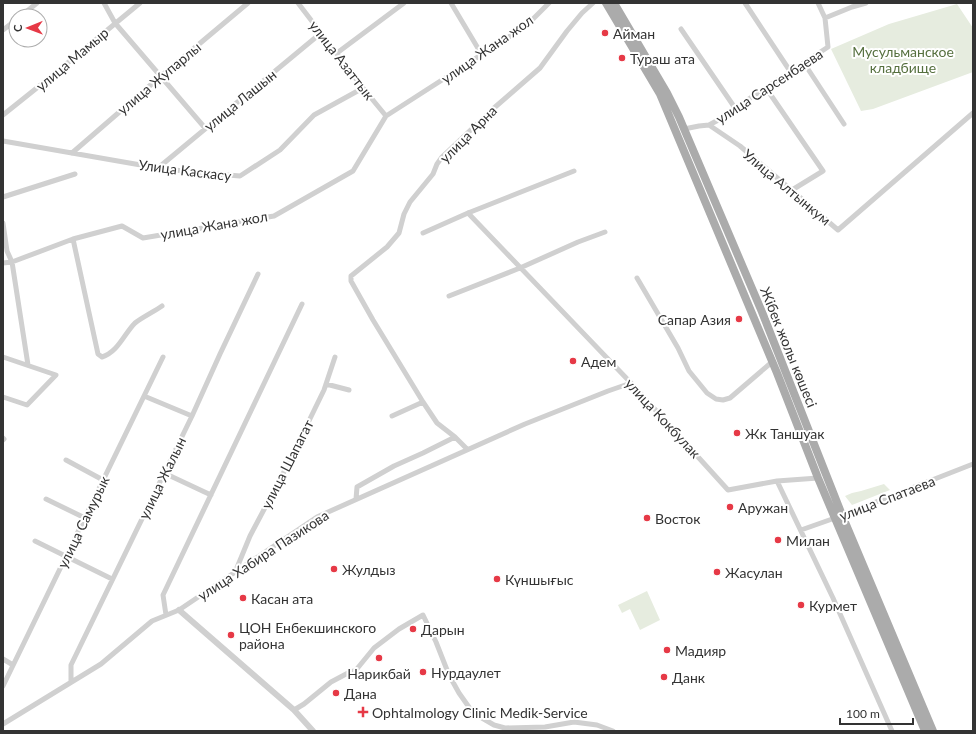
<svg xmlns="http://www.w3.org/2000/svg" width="976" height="734" viewBox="0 0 976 734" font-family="Lato,sans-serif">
  <rect width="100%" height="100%" fill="#fff"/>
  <path fill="#e6ecdf" d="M957 4 973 28V72L873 109 861 111 831 49 889 24Z
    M884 484 890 490 852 505 845 496 852 493 861 491Z
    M647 591 660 620 640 630 630 609 622 613 618 605Z"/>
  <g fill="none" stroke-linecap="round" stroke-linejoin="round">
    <path stroke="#d0d0d0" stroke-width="5" d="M104 3 115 23 205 128
      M298 3 363 88 386 116
      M451 3 482 55
      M745 3 790 71
      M21 16 37 3
      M825 18 852 7 866 3
      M681 29 735 108
      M3 30 16 20
      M337 53 404 3
      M804 63 844 124
      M766 88 823 171 792 190
      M3 115 53 75 140 3
      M709 125 722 118 735 108 828 47 825 18 818 3
      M684 129 699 126 709 125 740 146 838 230 973 113
      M3 141 158 168 192 172 240 176 280 150 314 115 363 88
      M72 153 161 76 248 3
      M158 168 321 33
      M3 197 75 174
      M468 213 631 383 728 490 777 481 818 478
      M3 223 7 251 12 262 28 365
      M423 233 468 213 574 171
      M73 239 98 354 102 357C118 352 124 334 135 323 141 318 155 311 162 306
      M3 263 12 262 73 239 122 226 143 238 274 216 353 171 386 116 526 26 549 3
      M637 278 678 348 689 371 707 393 716 399 723 400 730 398 772 362
      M449 296 520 268 578 242 605 232
      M3 357 56 375 27 405 3 397
      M326 384 349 390
      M144 396 192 416
      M392 416 423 402
      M3 438 4 439 3 440
      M467 449 455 437 437 423 423 402 373 320 351 281V276L387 247 399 233 404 214 410 202 433 174 437 164 442 157 494 108 540 68 567 31 582 13 593 3
      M66 460 103 480
      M164 473 211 495
      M777 481 833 598 892 731
      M46 499 85 518
      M356 499 357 487 394 466 423 453 455 437
      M801 530 835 518 973 464
      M35 541 112 579
      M236 570 250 536 286 468 324 390 335 357
      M166 615 163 595 302 304
      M3 659 13 665
      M71 682V665L192 416 220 354 258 274
      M3 686 163 357
      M294 710 304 704 331 682 348 673 356 670 374 648 399 629 423 615 436 642 449 675 459 693 471 710 475 714 494 725 505 728 545 727 574 722 597 725 613 731
      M3 724 101 664 152 621 179 610 317 517 525 424 608 391 631 383"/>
    <path stroke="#d0d0d0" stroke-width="6" d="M179 610 294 710 313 731"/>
    <path stroke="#ababab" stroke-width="8" d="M606 3 660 94 777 373 818 478 925 731
      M614 3 667 93 679 117 762 312 842 515 933 731"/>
  </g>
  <g fill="#e63946" stroke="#fff" stroke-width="1.5">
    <circle cx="605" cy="33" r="4"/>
    <circle cx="622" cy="58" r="4"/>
    <circle cx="739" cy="319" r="4"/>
    <circle cx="573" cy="361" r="4"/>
    <circle cx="737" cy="433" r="4"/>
    <circle cx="730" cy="507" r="4"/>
    <circle cx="647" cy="518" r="4"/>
    <circle cx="778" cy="540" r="4"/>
    <circle cx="334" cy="569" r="4"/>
    <circle cx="717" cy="572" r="4"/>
    <circle cx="497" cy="579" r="4"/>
    <circle cx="243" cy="598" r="4"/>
    <circle cx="801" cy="605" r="4"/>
    <circle cx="413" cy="629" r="4"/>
    <circle cx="231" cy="635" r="4"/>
    <circle cx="667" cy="650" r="4"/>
    <circle cx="379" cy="658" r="4"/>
    <circle cx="423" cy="672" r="4"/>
    <circle cx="664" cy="677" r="4"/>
    <circle cx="336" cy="693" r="4"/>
    <path d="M361 706h4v4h4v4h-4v4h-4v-4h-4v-4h4z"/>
  </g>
  <g text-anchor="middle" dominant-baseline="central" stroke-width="4" stroke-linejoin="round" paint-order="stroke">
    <g font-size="14" fill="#333" stroke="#fff" text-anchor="start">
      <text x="613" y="33">Айман</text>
      <text x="630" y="58">Тураш ата</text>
      <text x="731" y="319" text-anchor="end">Сапар Азия</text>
      <text x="581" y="361">Адем</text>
      <text x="745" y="433">Жк Таншуак</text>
      <text x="738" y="507">Аружан</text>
      <text x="655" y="518">Восток</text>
      <text x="786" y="540">Милан</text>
      <text x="342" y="569">Жулдыз</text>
      <text x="725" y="572">Жасулан</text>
      <text x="505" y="579">Күншығыс</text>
      <text x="251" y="598">Касан ата</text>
      <text x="809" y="605">Курмет</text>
      <text x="239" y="627">ЦОН Енбекшинского<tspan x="239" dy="16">района</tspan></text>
      <text x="421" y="629">Дарын</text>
      <text x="675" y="650">Мадияр</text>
      <text x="431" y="672">Нурдаулет</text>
      <text x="379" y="673" text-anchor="middle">Нарикбай</text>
      <text x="672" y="677">Данк</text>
      <text x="344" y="693">Дана</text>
      <text x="372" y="712">Ophtalmology Clinic Medik-Service</text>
    </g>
    <g font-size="14" fill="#333" stroke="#fff">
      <text transform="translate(487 49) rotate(-35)">улица Жана жол</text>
      <text transform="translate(72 59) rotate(-40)">улица Мамыр</text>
      <text transform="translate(342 60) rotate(52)">улица Азаттык</text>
      <text transform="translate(159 78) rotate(-40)">улица Жупарлы</text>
      <text transform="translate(769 86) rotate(-33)">улица Сарсенбаева</text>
      <text transform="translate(240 100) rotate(-39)">улица Лашын</text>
      <text transform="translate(468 134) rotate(-45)">улица Арна</text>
      <text transform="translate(185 170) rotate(7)">Улица Каскасу</text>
      <text transform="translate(787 187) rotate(40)">Улица Алтынкум</text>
      <text transform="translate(214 225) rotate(-10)">улица Жана жол</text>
      <text transform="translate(789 347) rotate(68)">Жібек жолы көшесі</text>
      <text transform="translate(663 418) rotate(47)">улица Кокбулак</text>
      <text transform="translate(287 464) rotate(-63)">улица Шапагат</text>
      <text transform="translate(162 478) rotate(-64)">улица Жалын</text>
      <text transform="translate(887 498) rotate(-21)">улица Спатаева</text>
      <text transform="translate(83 522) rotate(-64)">улица Самурык</text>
      <text transform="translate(263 555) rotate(-33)">улица Хабира Пазикова</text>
    </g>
    <g font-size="14" fill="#56703f" stroke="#fff">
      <text x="903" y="51">Мусульманское<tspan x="903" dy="16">кладбище</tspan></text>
    </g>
  </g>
  <rect width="976" height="734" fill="none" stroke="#333333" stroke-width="8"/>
  <g transform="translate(28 28) rotate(269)"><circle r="19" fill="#ffffff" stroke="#adadad"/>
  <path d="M0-3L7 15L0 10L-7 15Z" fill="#e63946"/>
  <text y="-6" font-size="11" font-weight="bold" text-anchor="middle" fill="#333333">С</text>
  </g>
  <path d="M840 718v6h73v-6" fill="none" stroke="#333333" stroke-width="2"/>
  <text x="846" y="718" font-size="12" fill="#333333" stroke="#ffffff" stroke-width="3" paint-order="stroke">100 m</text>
</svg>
